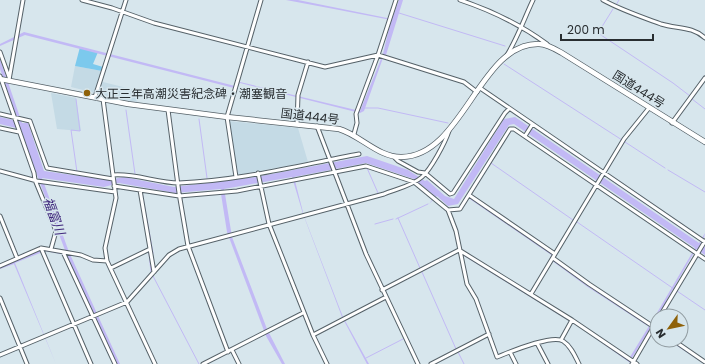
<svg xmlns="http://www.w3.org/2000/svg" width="705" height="364" viewBox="0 0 705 364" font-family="Poppins,'Noto Sans JP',sans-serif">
  <rect width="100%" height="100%" fill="#d7e6ed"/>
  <path fill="#c4dae5" d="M75 66 102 71 99 81 139 91 137 102 99 96 95 93 71 87Z
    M51 93 76 98 81 131 57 129Z
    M228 121 298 128 308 162 237 175Z"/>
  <path fill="#7cc9ed" d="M80 47 98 52 93 64 103 67 102 71 75 66Z"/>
  <path fill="#c2b9f5" d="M286 0H298L392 19 399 0H403L386 55H384L364 111 360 113 240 83 234 88 25 35 0 46V44L24 32 235 86 240 82 360 111 383 54 391 20 334 9 319 63 334 9Z
    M0 59 22 123H28L44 171 108 180 124 177 174 187 256 177 367 156 408 170 425 181 427 180 445 196 454 199 504 119 515 117 699 243 705 233 704 238 700 243 705 247V255L696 249 653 324 651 323 695 248 514 124 509 125 458 204 448 206 437 196 429 204 435 196 414 179 366 163 294 177 304 216 343 317 369 364H367L342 317 303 214 292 177 224 189V191H222L221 189 175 193 119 183 104 187 42 178 69 252 120 364H117L66 255 45 251 15 263 56 364 14 264 0 269V267L44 249 66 253 20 129 0 124V117L18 121 0 69Z
    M221 194H225L232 237 267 329 285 364H282L266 336 227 232Z
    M649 326 651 327 632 358 630 357Z"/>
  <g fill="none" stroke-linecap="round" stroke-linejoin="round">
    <path stroke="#c2b9f5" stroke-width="1" d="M616 5 619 0
      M613 9 598 33 673 83 690 96
      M399 13 505 46
      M504 64 622 140
      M76 99 80 131 71 130 77 172
      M692 99 705 109
      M364 108H378L448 123
      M126 110 135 174
      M199 119 207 178
      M625 142 665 168
      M491 163 573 220
      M367 168 378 193
      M668 170 705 192
      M142 192 153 253
      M469 198 552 255 550 259
      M398 218 420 268
      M396 219 428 204
      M577 222 674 289
      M375 224 393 219
      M149 253 151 272
      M465 256 570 321
      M553 261 587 286 650 327
      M422 272 456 349
      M153 276 199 364
      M677 291 705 310
      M573 322 631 363
      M654 330 657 332
      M669 340 705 364
      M458 352 464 364
      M366 358 403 339"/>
    <defs>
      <path id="minor" d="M82 0 112 8 154 23 325 67 378 55 464 82 477 92
        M460 0C490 10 521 25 547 44
        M603 0C621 10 642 17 661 24 677 29 692 26 705 38
        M0 52 9 77
        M507 55C518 37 524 19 533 0
        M0 76 34 173 35 180 56 231 51 249
        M9 80 23 0
        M480 88 705 242
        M95 97 126 0
        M103 99 116 198 105 248 107 261
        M168 110 179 193 188 246 228 352
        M0 114 30 121 47 168 113 179
        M672 123 705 78
        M297 124 298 95 308 62
        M317 126 366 254 418 364
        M0 128 19 132
        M354 134 357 123 356 114 378 55 396 0
        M525 136 532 125
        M394 157 398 161 418 172 425 173 450 194 453 193 505 113 509 109
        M0 171 37 181 115 192
        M258 173 269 224 313 335 327 364
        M113 175C135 173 157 183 179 183 239 181 300 165 359 154
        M236 177 227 117 261 0
        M114 186 179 196 237 191 366 166 414 182 448 210 456 231 467 284 476 299 497 357C510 352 552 334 563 341 571 346 575 356 579 364
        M140 190 154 272
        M469 195 555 254
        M448 210 460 209 510 129H514L705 259
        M0 216 17 258
        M41 248 91 364
        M459 250 572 320 637 364
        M63 252 115 364
        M553 258 589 284 657 329
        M0 266 41 248 81 255 93 260 107 261 155 364
        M111 268 150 249
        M382 290 459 250
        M531 294 624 139 649 108
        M0 298 27 364
        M660 316 705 241
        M313 335 386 297
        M561 340 572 320
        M673 340 705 362
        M537 343 548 364
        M232 350 239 364
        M510 352 516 364
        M0 355 127 302 169 255 179 249 384 194C396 189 412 186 422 177 431 169 445 143 449 131
        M203 364 303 313
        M431 364 489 334
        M632 364 657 321"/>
      <path id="highway" d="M0 79 128 104 227 117 339 129C360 135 379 158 402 157 463 156 480 42 539 44 547 44 555 49 562 53L705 142"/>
    </defs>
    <use href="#minor" stroke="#556168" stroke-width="5"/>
    <use href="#highway" stroke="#556168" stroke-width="6"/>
    <use href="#minor" stroke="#fff" stroke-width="3"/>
    <use href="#highway" stroke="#fff" stroke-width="4.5"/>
  </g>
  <circle fill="#8f620a" stroke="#d7e6ed" stroke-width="1.5" cx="87" cy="93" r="4"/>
  <g text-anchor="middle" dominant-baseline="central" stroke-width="3" stroke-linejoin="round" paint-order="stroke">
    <g font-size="12" fill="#282d30" stroke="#d7e6ed">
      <text transform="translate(639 89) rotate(32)">国道444号</text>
      <text transform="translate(310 116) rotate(7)">国道444号</text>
    </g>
    <g font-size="12" fill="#282d30" stroke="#d7e6ed" text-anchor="start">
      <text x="95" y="93">大正三年高潮災害紀念碑・潮塞観音</text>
    </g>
    <g font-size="13" font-style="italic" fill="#41297d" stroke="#d7e6ed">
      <text transform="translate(54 216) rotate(70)">福富川</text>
    </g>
  </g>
  <g transform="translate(669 328) rotate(237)"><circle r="19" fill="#d7e6ed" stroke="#919ca1"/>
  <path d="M0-3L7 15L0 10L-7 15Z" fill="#8f620a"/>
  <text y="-6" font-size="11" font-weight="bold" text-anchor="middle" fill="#282d30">N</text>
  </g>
  <path d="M561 34v6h92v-6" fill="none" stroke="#282d30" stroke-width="2"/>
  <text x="567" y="34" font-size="12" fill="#282d30" stroke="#d7e6ed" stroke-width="3" paint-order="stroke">200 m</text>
</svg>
